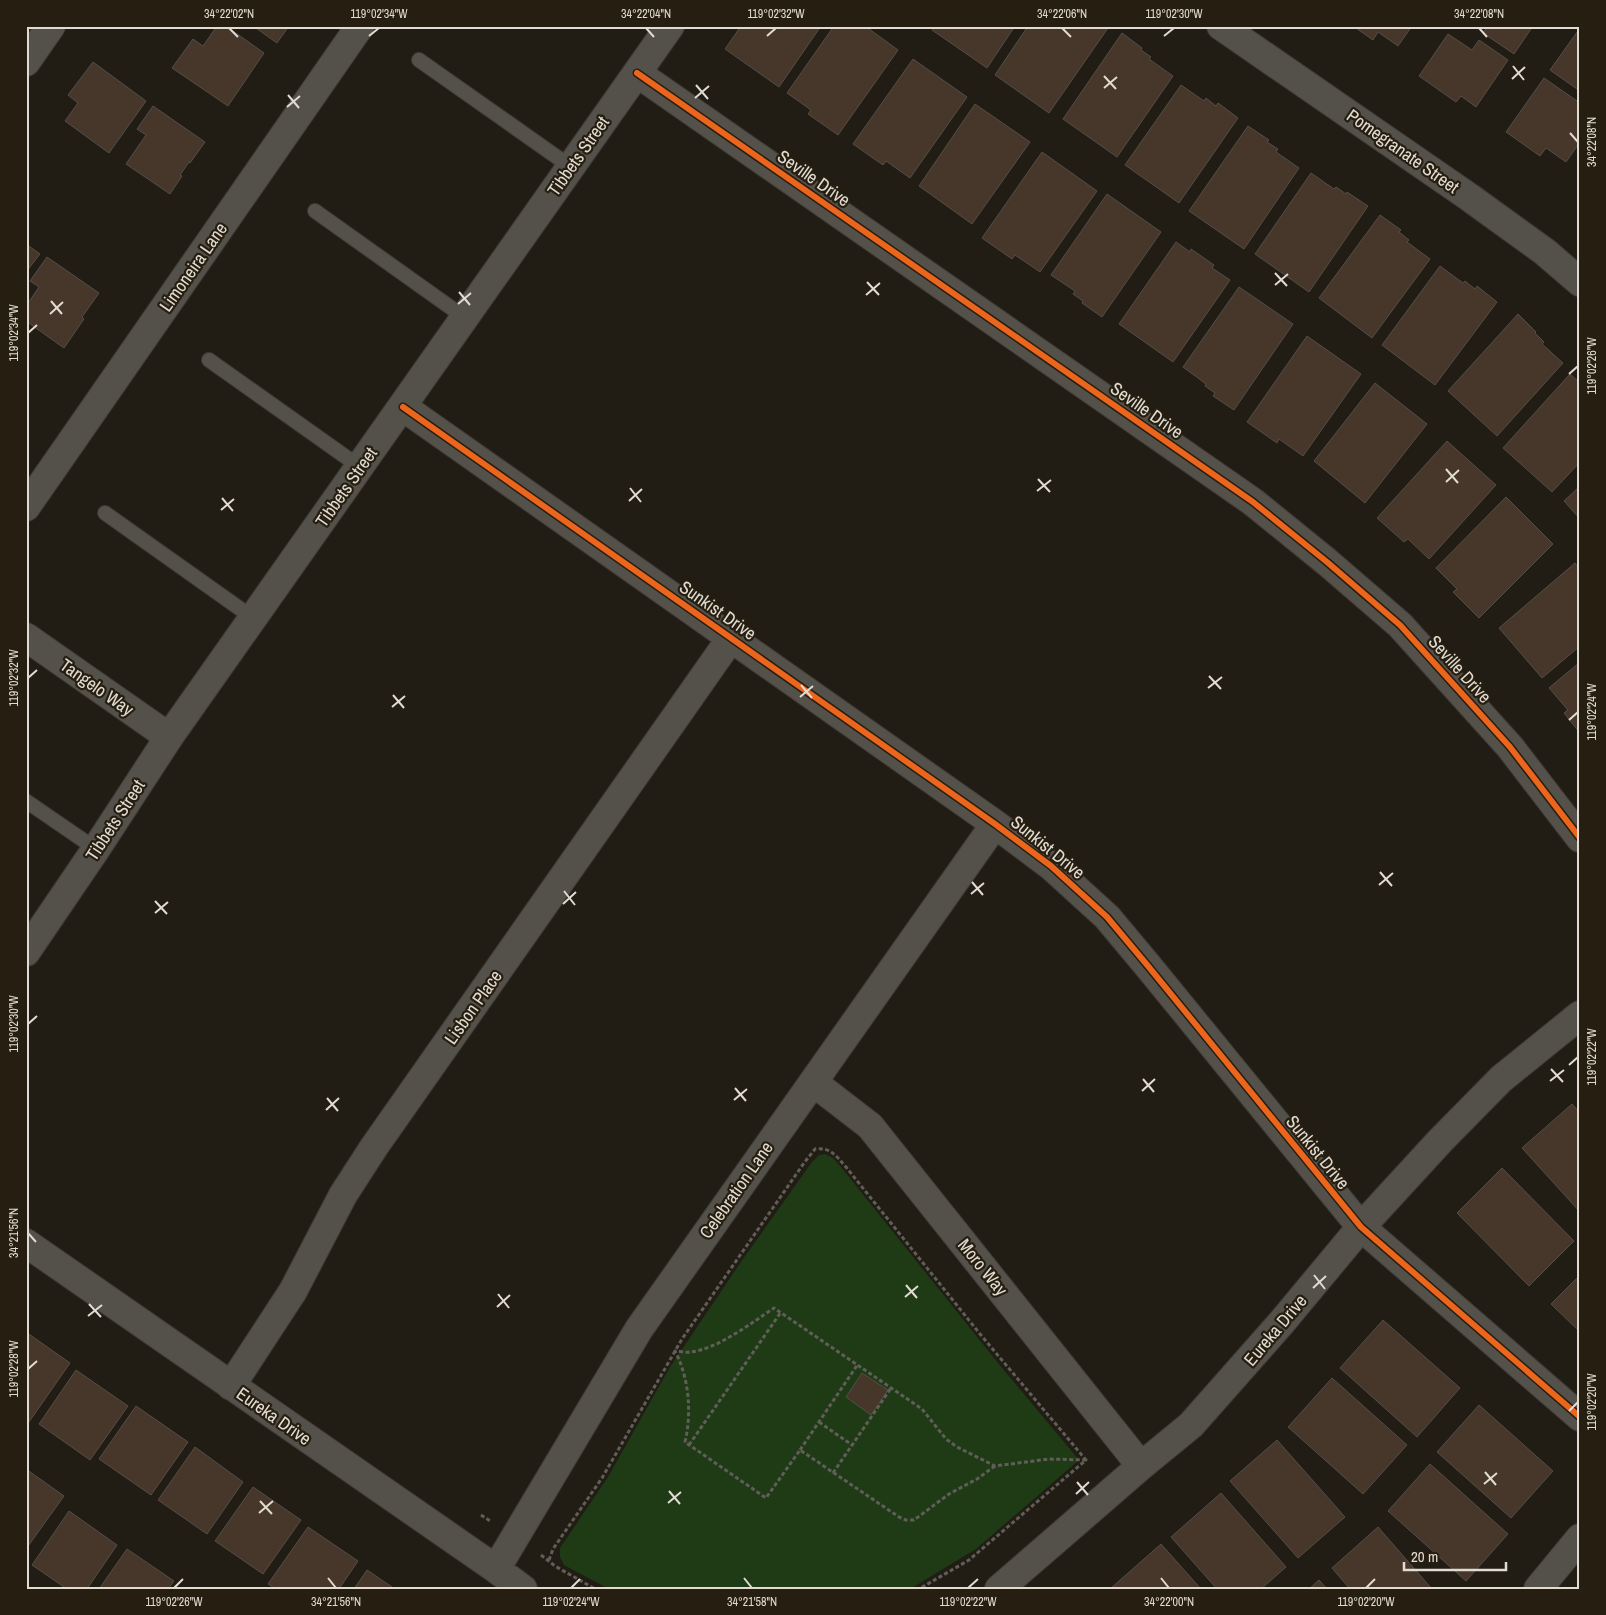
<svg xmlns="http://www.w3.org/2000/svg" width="1606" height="1615" viewBox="0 0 1606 1615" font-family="'Archivo Narrow',sans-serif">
  <rect width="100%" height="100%" fill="#211d15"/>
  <path fill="#1e3b16" d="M825 1154 833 1158 841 1167 998 1363 1079 1460 976 1549 910 1589H609L564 1565 560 1557V1548L608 1477 670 1367 743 1259 812 1162 819 1155Z"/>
  <path fill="#46372a" stroke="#544e49" d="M217 26H226L264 53 228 106 172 68 193 39 203 46Z
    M253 26H289L277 43Z
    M741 26H821L779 87 725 49Z
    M834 26H865L898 50 838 135 808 114 811 110 787 93Z
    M935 26H1015L987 68 932 30Z
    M1028 26H1106L1108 28 1049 113 995 75Z
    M1353 26H1412L1398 46 1378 32 1373 40Z
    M1488 26H1533L1514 54 1483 33Z
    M1580 28V84L1577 89 1550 70Z
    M1122 33 1142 48 1141 50 1151 57 1149 59 1173 76 1117 157 1063 119Z
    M1448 34 1472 50 1479 40 1508 60 1476 107 1461 96 1456 102 1419 76Z
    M913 59 967 97 910 178 886 161 883 165 853 144Z
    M93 62 146 101 109 153 65 121 78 103 68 95Z
    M1544 78 1580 103V142L1566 162 1546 148 1540 156 1506 132Z
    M1181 85 1204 101 1206 98 1216 106 1218 103 1238 118 1179 203 1125 165Z
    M975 104 1030 142 972 224 919 186Z
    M153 106 205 142 190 163 189 162 180 175 182 176 170 194 126 164 146 135 137 129Z
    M1248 126 1269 140 1267 142 1278 149 1276 152 1299 168 1244 249 1189 211Z
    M1042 152 1097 191 1040 272 1015 255 1012 259 982 238Z
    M1311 173 1334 189 1336 187 1346 194 1347 192 1368 206 1309 292 1255 254Z
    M1107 194 1161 232 1102 317 1082 303 1083 301 1073 294 1075 291 1051 275Z
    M1380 215 1401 230 1399 232 1409 240 1407 242 1430 259 1372 338 1319 298Z
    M1176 242 1190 252 1191 249 1214 265 1212 268 1230 280 1173 362 1119 324Z
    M26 244 40 254 26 272Z
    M47 257 99 293 82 317 84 319 64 348 26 321V306L39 287 30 281Z
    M1440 266 1463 283 1465 281 1475 289 1477 286 1497 302 1435 385 1382 345Z
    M1239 287 1293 324 1234 410 1213 396 1215 393 1205 386 1206 384 1183 367Z
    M1518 314 1536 332 1535 333 1544 342 1542 344 1563 363 1497 436 1448 391Z
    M1307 336 1361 374 1303 456 1279 439 1277 443 1247 422Z
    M1570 374 1580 383V462L1552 492 1503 448Z
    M1375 383 1427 424 1365 503 1314 461Z
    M1447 441 1496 485 1429 559 1408 539 1404 542 1377 518Z
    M1580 486V519L1564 501Z
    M1506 497 1553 544 1479 618 1453 592 1457 589 1436 568Z
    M1575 563 1580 569V646L1542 678 1499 628Z
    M1580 662V733L1564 713 1568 710 1549 688Z
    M1572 1104 1580 1113V1212L1522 1148Z
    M1502 1168 1574 1241 1529 1286 1457 1213Z
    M1580 1275V1332L1551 1304Z
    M1383 1320 1460 1388 1417 1437 1340 1368Z
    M26 1332 70 1363 29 1422 26 1420Z
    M76 1370 128 1406 90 1460 39 1424Z
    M862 1373 888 1390 871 1415 846 1397Z
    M1332 1378 1407 1445 1363 1494 1288 1427Z
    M1479 1405 1553 1471 1511 1518 1437 1452Z
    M136 1406 188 1442 151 1495 99 1459Z
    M1277 1440 1345 1517 1298 1558 1230 1481Z
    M195 1447 243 1482 207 1534 158 1500Z
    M1430 1464 1508 1534 1466 1581 1388 1511Z
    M26 1469 64 1496 26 1549Z
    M253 1487 301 1520 263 1574 215 1541Z
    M1221 1493 1286 1567 1261 1589H1217L1171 1537Z
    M69 1511 117 1545 87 1589H67L32 1565Z
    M308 1527 358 1561 339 1589H276L268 1584Z
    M1378 1527 1432 1589H1350L1332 1568Z
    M1161 1544 1201 1589H1110Z
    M127 1549 174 1581 168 1589H99Z
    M367 1570 395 1589H354Z
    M1319 1580 1327 1589H1309Z"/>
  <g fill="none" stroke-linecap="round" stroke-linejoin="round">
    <defs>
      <path id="service" d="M419 60 571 167
        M315 211 464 317
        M209 360 360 467
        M105 513 253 618
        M26 801 96 849"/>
      <path id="minor" d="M1221 26 1469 197 1545 252 1580 282
        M26 62 51 26
        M637 73 1253 502 1327 562 1400 625 1510 747 1580 838
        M403 407 995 824 1051 866 1107 917 1148 966 1361 1227 1580 1417
        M26 507 360 26
        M26 637 169 737
        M26 952 96 849 169 737 670 26
        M813 1082 870 1126 1141 1466
        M26 1243 496 1569 523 1589
        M231 1386 293 1291 343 1195 374 1147 731 638
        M496 1569 639 1329 995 824
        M999 1589 1141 1466 1191 1425 1282 1322 1361 1227 1440 1141 1501 1079 1580 1015
        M1538 1589 1580 1538"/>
    </defs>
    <use href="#service" stroke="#3d3934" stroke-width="16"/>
    <use href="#minor" stroke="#3d3934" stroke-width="30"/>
    <path stroke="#615e58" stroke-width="3" stroke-dasharray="4 2.5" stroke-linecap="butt" d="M819 1422 852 1445
      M689 1445 781 1312
      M800 1450 858 1364
      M995 1466 977 1479 949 1494 914 1520H906L899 1517 800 1450 766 1498 685 1442C692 1412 689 1378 675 1351 679 1351 686 1353 690 1352 716 1350 753 1322 774 1308L922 1409 946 1439 957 1447 995 1466 1049 1459 1086 1460
      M833 1473 891 1388
      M481 1515 490 1521
      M541 1555 555 1566 595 1589
      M549 1560 553 1549 602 1478 682 1339 804 1163 815 1149C831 1147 836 1156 846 1167L980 1334 1086 1460 969 1560 919 1589"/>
    <use href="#service" stroke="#54504a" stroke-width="14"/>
    <use href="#minor" stroke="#54504a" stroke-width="28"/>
    <defs>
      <path id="cycleway" d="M637 73 1253 502 1327 562 1400 625 1510 747 1580 838
        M403 407 995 824 1051 866 1107 917 1148 966 1361 1227 1580 1417"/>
    </defs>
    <use href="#cycleway" stroke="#261e10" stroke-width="9"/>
    <use href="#cycleway" stroke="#eb651d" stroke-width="6"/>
  </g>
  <path fill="none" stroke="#e1dbd2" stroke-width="2" d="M229 28 238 37M646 28 654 37M1062 28 1071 37M1479 28 1487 37M369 36 379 28M767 36 776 28M1164 36 1174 28M1513 66 1524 80M1104 76 1116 89M1512 79 1525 67M696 85 708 99M1104 88 1117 77M288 95 299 108M695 98 709 86M287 107 300 96M1570 133 1578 142M1275 273 1287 286M867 282 879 295M1275 285 1288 274M459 292 470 305M866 295 880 283M51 301 62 314M458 304 471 293M50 314 63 302M28 333 37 325M1569 374 1578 366M1446 469 1458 483M1038 479 1050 492M1446 482 1459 470M630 488 641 502M1037 491 1051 480M222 498 233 511M629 501 642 489M221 510 234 499M1209 676 1221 689M28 678 37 670M801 685 812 698M1208 688 1222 677M393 695 404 708M800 697 813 686M392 707 405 696M1569 720 1578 712M1380 872 1392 886M972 882 983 895M1379 885 1393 873M564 891 575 905M971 894 984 883M155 901 167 914M563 904 576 892M155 913 168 902M28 1024 37 1016M1569 1065 1578 1057M1551 1069 1563 1082M1143 1079 1154 1092M1550 1081 1564 1070M735 1088 746 1101M1142 1091 1155 1079M327 1098 338 1111M734 1100 747 1089M326 1110 339 1098M28 1233 36 1242M1314 1275 1325 1289M906 1285 917 1298M1313 1288 1326 1276M498 1294 509 1308M905 1297 918 1286M89 1304 101 1317M497 1307 510 1295M88 1316 102 1305M28 1369 37 1361M1569 1411 1578 1402M1485 1472 1496 1485M1077 1482 1088 1495M1484 1484 1497 1473M669 1491 680 1504M1076 1494 1089 1482M260 1501 272 1514M668 1503 681 1492M259 1513 273 1501M328 1578 336 1588M744 1578 752 1588M1161 1578 1169 1588M174 1588 183 1579M571 1588 580 1579M968 1588 978 1579M1366 1588 1375 1579"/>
  <g text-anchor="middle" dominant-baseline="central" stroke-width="4.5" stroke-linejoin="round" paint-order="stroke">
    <g font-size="18" fill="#e1dbd2" stroke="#261e10">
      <text transform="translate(1403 151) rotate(35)">Pomegranate Street</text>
      <text transform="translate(578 156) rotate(-55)">Tibbets Street</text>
      <text transform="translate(814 178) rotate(35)">Seville Drive</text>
      <text transform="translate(193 267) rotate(-55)">Limoneira Lane</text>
      <text transform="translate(1147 410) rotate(35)">Seville Drive</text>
      <text transform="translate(346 487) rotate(-55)">Tibbets Street</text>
      <text transform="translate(718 610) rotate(35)">Sunkist Drive</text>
      <text transform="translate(1460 669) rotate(48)">Seville Drive</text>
      <text transform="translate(97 687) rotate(35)">Tangelo Way</text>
      <text transform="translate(115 820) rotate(-57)">Tibbets Street</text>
      <text transform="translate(1048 847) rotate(39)">Sunkist Drive</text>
      <text transform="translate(473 1007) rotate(-55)">Lisbon Place</text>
      <text transform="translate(1318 1152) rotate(51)">Sunkist Drive</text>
      <text transform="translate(736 1190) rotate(-55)">Celebration Lane</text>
      <text transform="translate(983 1267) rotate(51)">Moro Way</text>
      <text transform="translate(1275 1330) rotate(-50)">Eureka Drive</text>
      <text transform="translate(274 1416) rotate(35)">Eureka Drive</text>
    </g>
  </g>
  <rect width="1606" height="1615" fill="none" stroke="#261e10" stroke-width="55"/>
  <path d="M1404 1562v8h102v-8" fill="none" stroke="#e1dbd2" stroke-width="2.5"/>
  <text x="1411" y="1562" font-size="15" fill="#e1dbd2" stroke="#261e10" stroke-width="4" paint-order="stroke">20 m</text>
  <rect x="28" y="28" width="1550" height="1560" fill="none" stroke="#e1dbd2" stroke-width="2"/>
  <g font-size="12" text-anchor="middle" fill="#e1dbd2">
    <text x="229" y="18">34°22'02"N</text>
    <text x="379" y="18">119°02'34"W</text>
    <text x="646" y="18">34°22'04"N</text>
    <text x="776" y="18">119°02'32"W</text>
    <text x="1062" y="18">34°22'06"N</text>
    <text x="1174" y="18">119°02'30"W</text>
    <text x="1479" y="18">34°22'08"N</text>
    <text transform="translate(1592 142) rotate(-90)" y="4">34°22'08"N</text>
    <text transform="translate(14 333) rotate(-90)" y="4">119°02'34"W</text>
    <text transform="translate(1592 366) rotate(-90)" y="4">119°02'26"W</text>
    <text transform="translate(14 678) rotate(-90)" y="4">119°02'32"W</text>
    <text transform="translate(1592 712) rotate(-90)" y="4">119°02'24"W</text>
    <text transform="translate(14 1024) rotate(-90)" y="4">119°02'30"W</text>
    <text transform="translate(1592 1057) rotate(-90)" y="4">119°02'22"W</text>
    <text transform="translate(14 1233) rotate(-90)" y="4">34°21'56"N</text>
    <text transform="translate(14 1369) rotate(-90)" y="4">119°02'28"W</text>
    <text transform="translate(1592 1402) rotate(-90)" y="4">119°02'20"W</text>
    <text x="174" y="1606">119°02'26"W</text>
    <text x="336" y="1606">34°21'56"N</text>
    <text x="571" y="1606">119°02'24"W</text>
    <text x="752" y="1606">34°21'58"N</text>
    <text x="968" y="1606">119°02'22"W</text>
    <text x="1169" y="1606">34°22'00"N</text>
    <text x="1366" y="1606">119°02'20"W</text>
  </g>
</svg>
